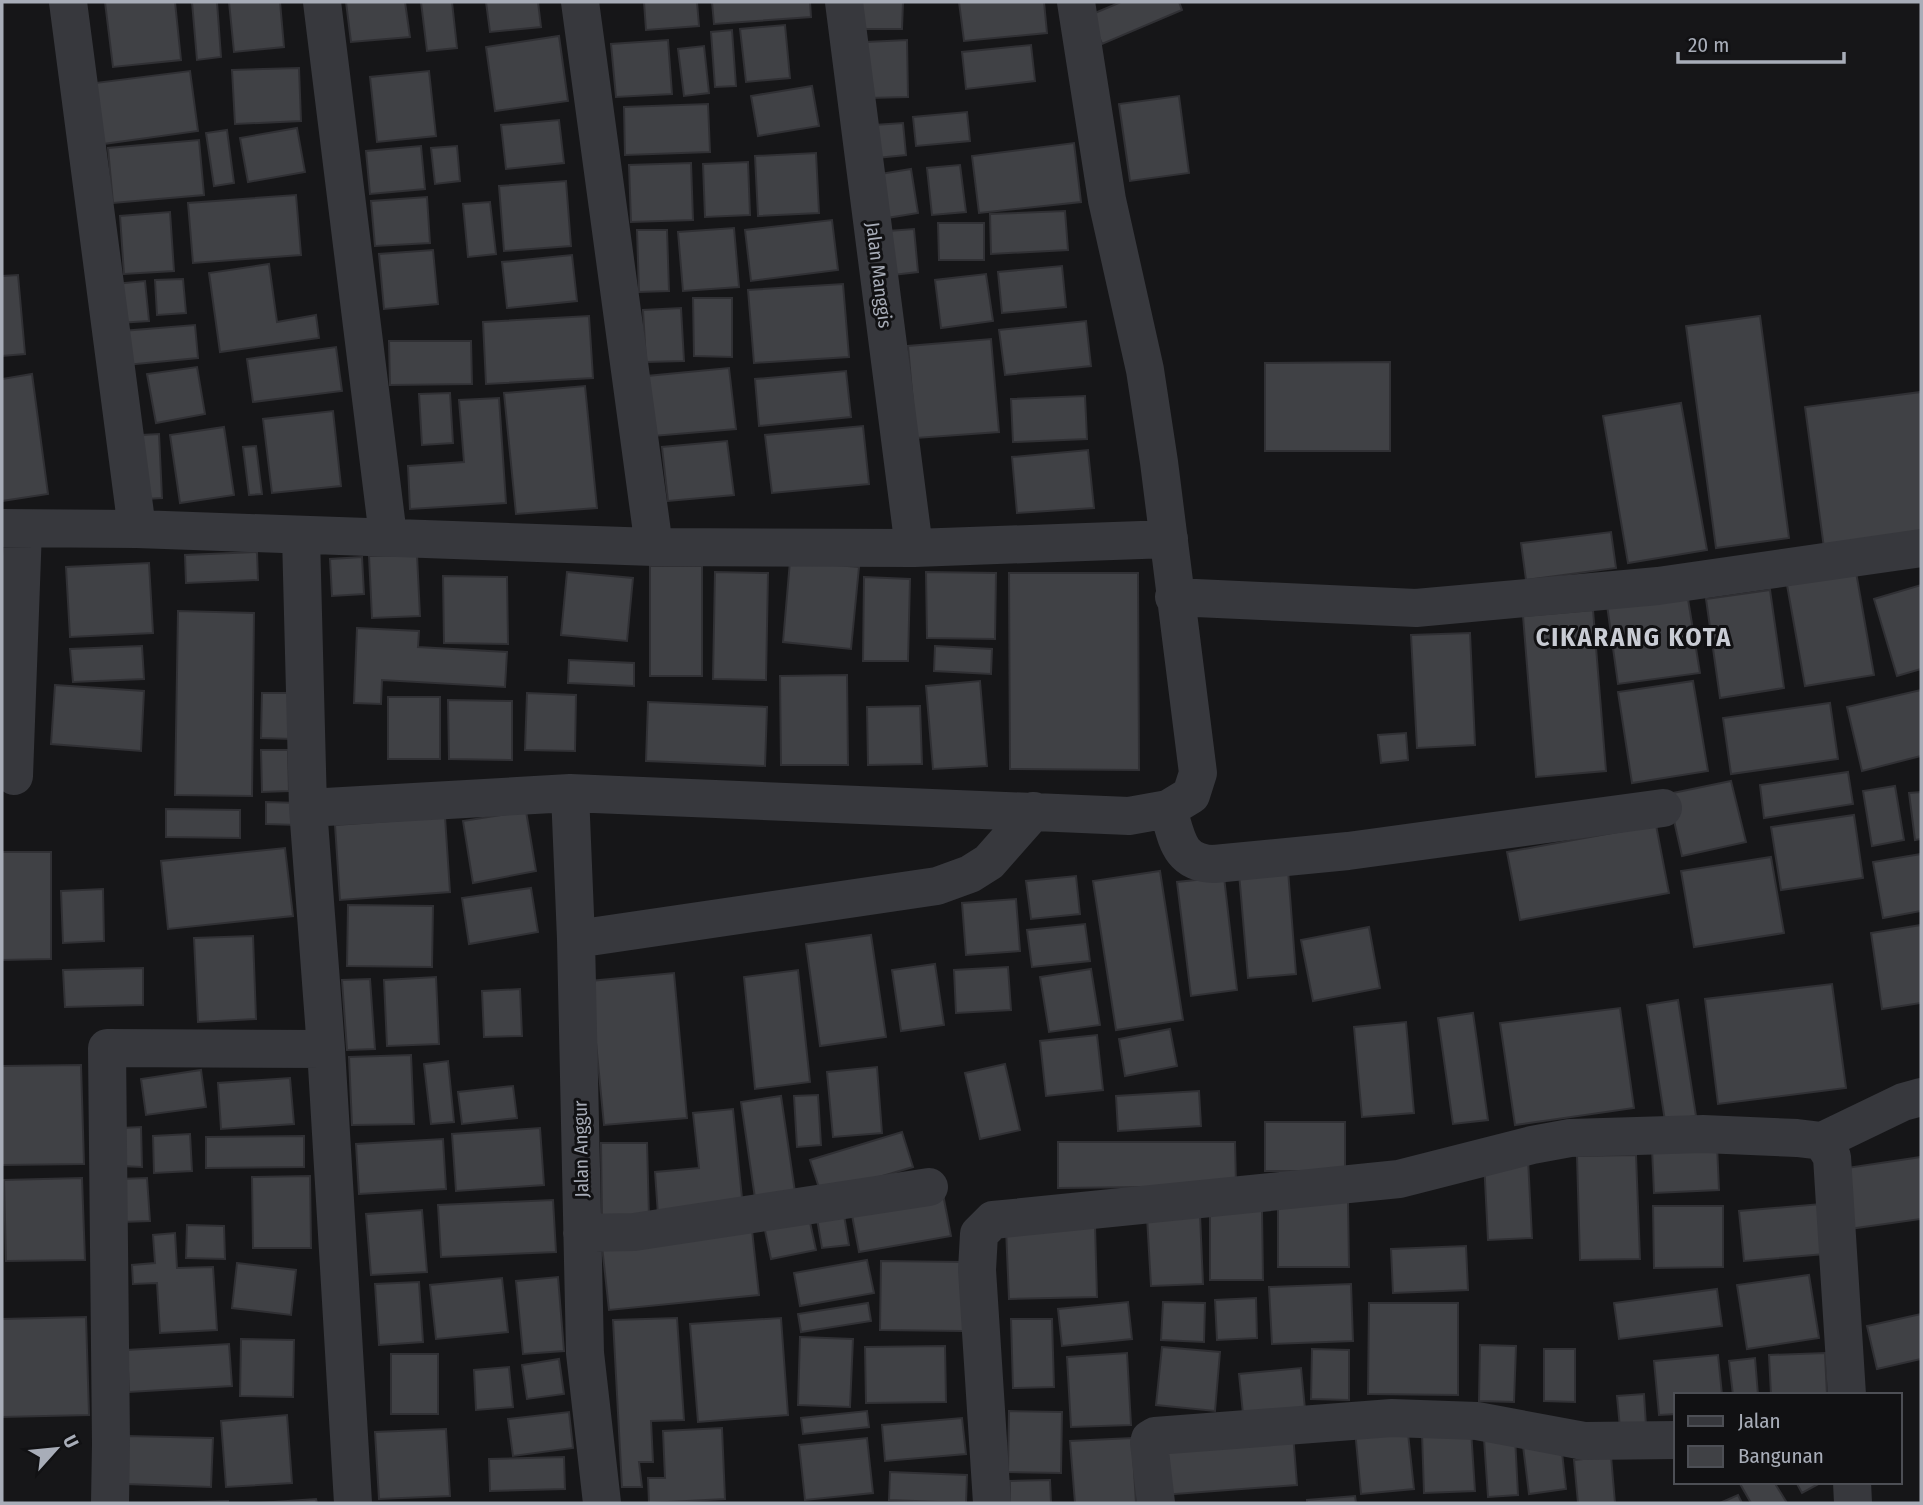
<svg xmlns="http://www.w3.org/2000/svg" width="1923" height="1505" viewBox="0 0 1923 1505" font-family="'Fira Sans Condensed',sans-serif">
  <rect width="100%" height="100%" fill="#161618"/>
  <path fill="#404145" stroke="#303034" stroke-width="2" d="M105 2H175L181 60 113 67Z
    M192 2H217L221 57 197 60Z
    M229 2H280L284 47 234 52Z
    M346 2H405L410 37 351 42Z
    M421 2H452L457 48 427 51Z
    M486 2H538L541 27 490 32Z
    M644 2H697L699 26 646 30Z
    M712 2H810L811 17 714 24Z
    M862 2H903L902 29H862Z
    M959 2H1044L1047 33 964 41Z
    M1121 2H1179L1182 10 1102 44 1090 15Z
    M785 25 790 78 746 82 740 29Z
    M732 30 736 86 715 87 711 32Z
    M559 36 568 101 495 111 486 47Z
    M668 40 672 94 616 97 611 44Z
    M907 40 908 97 868 98 866 42Z
    M1031 45 1035 81 966 89 962 52Z
    M704 46 709 93 684 96 678 49Z
    M299 68 301 121 235 124 232 70Z
    M190 71 198 131 103 144 95 83Z
    M429 71 436 136 377 142 370 77Z
    M812 86 819 126 758 136 751 96Z
    M1179 96 1189 173 1130 181 1119 104Z
    M708 104 710 152 625 155 624 107Z
    M967 112 970 141 916 146 913 117Z
    M559 120 564 163 506 169 501 125Z
    M903 123 906 155 877 158 874 125Z
    M297 128 305 172 248 182 240 138Z
    M227 130 234 183 214 186 206 133Z
    M199 140 204 195 113 203 108 148Z
    M1074 143 1081 202 979 213 972 156Z
    M421 146 425 189 370 194 366 151Z
    M457 146 460 181 435 184 431 148Z
    M816 153 819 213 758 216 755 156Z
    M748 162 750 215 705 217 703 164Z
    M691 163 693 220 631 222 629 165Z
    M960 165 966 212 932 215 927 168Z
    M911 169 918 213 887 218 880 174Z
    M566 181 571 246 504 251 499 186Z
    M296 195 301 255 193 263 188 203Z
    M427 197 430 243 375 246 371 201Z
    M490 202 496 254 468 257 463 204Z
    M1065 211 1068 250 991 254 990 214Z
    M170 212 174 271 124 274 120 216Z
    M832 220 838 270 751 281 745 230Z
    M938 223H984V260H939Z
    M734 228 739 287 683 291 678 232Z
    M914 229 918 272 893 275 888 231Z
    M637 230H667L669 291 639 292Z
    M433 250 438 304 384 309 379 254Z
    M572 255 577 301 507 308 502 262Z
    M269 264 277 322 316 315 319 338 220 352 209 273Z
    M1062 266 1066 307 1002 313 998 272Z
    M986 274 993 321 941 328 935 280Z
    M18 275 25 354 2 356V276Z
    M183 279 186 313 157 315 155 280Z
    M145 281 149 321 118 323 115 284Z
    M843 284 849 357 754 363 748 290Z
    M693 298H732V357L694 356Z
    M681 308 684 361 646 362 643 310Z
    M589 316 593 378 486 384 483 322Z
    M1760 316 1789 538 1716 548 1686 326Z
    M1086 321 1091 366 1005 375 999 330Z
    M195 325 198 358 126 365 122 331Z
    M991 339 999 432 916 438 908 346Z
    M389 341H471L472 384 390 385Z
    M336 347 342 391 253 402 247 359Z
    M1390 362V451H1265V363Z
    M197 367 205 414 156 423 147 374Z
    M729 368 736 429 653 436 647 376Z
    M846 371 851 417 759 426 755 379Z
    M32 374 48 494 2 501V379Z
    M585 386 597 508 516 514 504 393Z
    M1921 392V535L1824 548 1805 407Z
    M450 393 453 443 422 445 419 394Z
    M1085 396 1087 439 1013 442 1011 399Z
    M499 398 506 503 410 509 408 466 464 462 459 400Z
    M1681 403 1707 550 1628 563 1603 416Z
    M333 411 341 486 272 493 263 419Z
    M863 426 869 484 772 493 765 435Z
    M224 427 234 495 180 503 170 435Z
    M159 434 162 498 145 499 142 435Z
    M727 441 734 495 668 501 662 447Z
    M256 446 262 494 249 495 243 447Z
    M1088 450 1094 508 1017 513 1012 457Z
    M1611 532 1616 568 1526 580 1521 543Z
    M257 552 258 580 186 583 185 555Z
    M417 555 420 616 372 618 369 556Z
    M362 557 364 594 332 596 330 559Z
    M790 561 859 567 851 649 783 642Z
    M149 563 153 633 70 637 66 567Z
    M650 566H702V676H650Z
    M567 572 633 578 627 641 561 635Z
    M715 572 768 573 766 680 713 679Z
    M926 572 996 573 995 639 927 638Z
    M1856 572 1874 675 1805 686 1787 585Z
    M1009 573H1138L1139 770 1010 769Z
    M443 576 507 577 508 644 444 643Z
    M864 577 910 579 908 661H863Z
    M1921 585V669L1897 676 1874 599Z
    M1770 590 1784 688 1720 698 1706 599Z
    M1687 593 1700 673 1618 684 1607 605Z
    M1593 610 1606 771 1536 777 1523 616Z
    M178 611 254 613 252 796 175 795Z
    M357 628 419 631 418 647 507 652 505 687 382 680 381 704 354 703Z
    M1470 633 1475 745 1417 748 1411 635Z
    M142 646 144 679 73 682 70 649Z
    M935 646 992 649 991 674 934 671Z
    M569 660 634 663V686L568 683Z
    M847 675 848 765H781L780 676Z
    M980 681 987 766 933 769 926 686Z
    M1693 681 1708 771 1632 783 1618 692Z
    M55 685 144 691 141 751 51 744Z
    M1921 690V756L1862 771 1847 707Z
    M262 693H293V739L261 738Z
    M527 693 576 695 575 751 525 750Z
    M388 697H440V759H388Z
    M448 700 512 701V760L449 759Z
    M648 702 767 707 765 766 646 761Z
    M1830 703 1838 759 1731 774 1723 718Z
    M920 706 922 764 868 765 867 707Z
    M1406 733 1408 760 1381 763 1378 735Z
    M261 750H288L289 791 262 792Z
    M1848 772 1853 804 1764 818 1760 785Z
    M1731 781 1746 842 1682 856 1668 794Z
    M1895 786 1904 840 1872 846 1863 791Z
    M1921 792V839L1915 840 1909 793Z
    M266 802 299 803 298 825 266 824Z
    M166 809 240 810V838L166 837Z
    M526 811 536 871 473 883 463 821Z
    M1854 815 1863 878 1781 890 1771 827Z
    M445 817 450 892 340 900 335 825Z
    M1656 825 1669 893 1520 920 1507 852Z
    M285 848 293 916 168 929 161 861Z
    M2 852H51V959L2 960Z
    M1921 854V911L1883 918 1873 862Z
    M1771 857 1784 933 1694 947 1681 871Z
    M1288 870 1296 974 1248 978 1239 873Z
    M1160 871 1183 1020 1116 1030 1093 881Z
    M1076 876 1080 914 1031 919 1026 881Z
    M1224 877 1237 990 1191 996 1177 882Z
    M531 888 538 932 469 944 462 898Z
    M103 889 104 941 63 943 61 891Z
    M1016 899 1020 951 966 955 962 903Z
    M348 905 433 906 432 967 347 966Z
    M1085 924 1090 961 1032 967 1027 930Z
    M1921 925V1003L1882 1009 1871 933Z
    M1369 927 1380 988 1313 1001 1301 940Z
    M871 935 886 1037 820 1046 806 944Z
    M253 936 256 1019 198 1022 194 938Z
    M935 964 944 1025 901 1031 892 970Z
    M1008 967 1011 1010 956 1013 954 970Z
    M143 968V1005L65 1007 63 970Z
    M1091 969 1100 1025 1049 1032 1040 977Z
    M798 970 810 1082 755 1089 744 977Z
    M674 973 687 1118 604 1125 590 981Z
    M436 977 439 1044 387 1046 384 980Z
    M370 979 375 1049 347 1050 342 980Z
    M1832 984 1846 1088 1718 1104 1705 999Z
    M520 989 522 1036 484 1037 482 991Z
    M1678 1000 1696 1116 1665 1121 1647 1005Z
    M1620 1008 1634 1108 1515 1125 1500 1023Z
    M1473 1013 1488 1120 1453 1124 1438 1018Z
    M1406 1022 1414 1113 1362 1117 1354 1027Z
    M1170 1029 1177 1066 1125 1076 1119 1039Z
    M1097 1035 1103 1090 1046 1096 1040 1041Z
    M411 1055 414 1124 352 1125 349 1057Z
    M448 1061 454 1122 431 1124 424 1064Z
    M1005 1064 1020 1130 980 1139 965 1073Z
    M81 1065 84 1164 2 1165V1066Z
    M877 1067 882 1133 833 1137 827 1072Z
    M201 1070 206 1107 146 1115 141 1079Z
    M290 1078 294 1124 221 1129 218 1083Z
    M513 1086 517 1118 462 1124 458 1092Z
    M1199 1091 1201 1126 1118 1131 1116 1096Z
    M818 1095 821 1145 797 1147 794 1096Z
    M781 1096 796 1199 756 1205 741 1102Z
    M733 1109 743 1208 658 1215 655 1172 699 1168 693 1113Z
    M1265 1122H1345V1171H1265Z
    M141 1127 142 1167 121 1166V1128Z
    M540 1128 544 1185 456 1191 452 1134Z
    M902 1132 913 1167 821 1194 810 1160Z
    M190 1134 192 1171 154 1173 153 1136Z
    M304 1136V1167L206 1168V1137Z
    M443 1139 446 1189 359 1194 356 1144Z
    M1058 1142H1235L1236 1186 1058 1188Z
    M601 1143H647L649 1217 602 1218Z
    M1717 1145 1719 1190 1654 1193 1652 1148Z
    M1636 1155 1640 1259 1580 1260 1577 1156Z
    M1921 1157V1219L1849 1229 1840 1169Z
    M1528 1159 1532 1238 1488 1240 1484 1161Z
    M310 1176 311 1248H253L252 1177Z
    M82 1178 85 1260 6 1261 4 1180Z
    M147 1178 150 1221 121 1222 119 1179Z
    M943 1194 951 1236 859 1252 851 1210Z
    M553 1200 556 1252 441 1257 438 1205Z
    M1278 1202H1348L1349 1267H1278Z
    M1821 1204 1825 1254 1744 1261 1739 1211Z
    M1653 1206H1723V1267L1654 1268Z
    M843 1209 849 1245 822 1248 816 1213Z
    M422 1210 427 1272 371 1275 366 1214Z
    M1210 1211H1262L1263 1280H1210Z
    M808 1213 816 1250 771 1259 763 1221Z
    M1200 1215 1203 1284 1151 1286 1147 1217Z
    M187 1225 224 1226 225 1259 186 1258Z
    M1095 1226 1097 1297 1009 1299 1006 1229Z
    M752 1230 759 1295 609 1310 602 1246Z
    M175 1233 177 1268 213 1267 217 1330 160 1333 157 1283 133 1284 132 1265 155 1263 153 1235Z
    M1466 1246 1468 1290 1393 1293 1391 1249Z
    M867 1260 874 1293 800 1306 794 1273Z
    M881 1261 965 1262 963 1331 880 1330Z
    M237 1263 296 1270 291 1315 232 1308Z
    M1809 1275 1819 1338 1747 1349 1737 1285Z
    M558 1277 564 1351 523 1354 516 1281Z
    M502 1278 508 1332 436 1339 430 1285Z
    M419 1282 423 1342 379 1345 375 1284Z
    M1351 1284 1353 1341 1272 1344 1269 1287Z
    M1717 1289 1722 1326 1619 1339 1614 1303Z
    M1256 1298 1257 1338 1217 1340 1215 1300Z
    M1128 1302 1132 1339 1062 1346 1058 1309Z
    M1163 1302 1205 1303 1204 1342 1161 1340Z
    M868 1303 871 1321 801 1332 798 1314Z
    M1369 1303H1458V1395L1368 1394Z
    M1921 1314V1359L1877 1369 1867 1326Z
    M86 1317 89 1415 2 1417V1319Z
    M677 1318 684 1420 651 1421 653 1462H639L642 1487H622L613 1320Z
    M781 1318 788 1415 698 1422 690 1324Z
    M1011 1319H1052L1054 1387 1013 1388Z
    M800 1337 853 1339 850 1407 798 1405Z
    M241 1339 294 1340 293 1397 240 1396Z
    M229 1344 232 1386 129 1392 127 1350Z
    M1480 1345 1516 1346 1514 1402 1479 1401Z
    M945 1346 946 1402 866 1403 865 1347Z
    M1162 1347 1220 1352 1215 1411 1156 1405Z
    M1312 1349 1349 1350V1400L1311 1399Z
    M1544 1349H1575V1402L1544 1401Z
    M1127 1353 1131 1425 1071 1427 1067 1357Z
    M1825 1353 1827 1395H1771L1769 1355Z
    M391 1354H438V1414H391Z
    M1718 1355 1722 1395H1676V1414L1659 1415 1654 1361Z
    M1755 1358 1758 1395H1733L1729 1361Z
    M559 1359 564 1394 527 1399 522 1365Z
    M509 1367 513 1407 476 1410 474 1370Z
    M1301 1368 1305 1409 1243 1414 1239 1374Z
    M1644 1394 1646 1426 1620 1428 1617 1396Z
    M867 1411 869 1427 803 1434 801 1418Z
    M1009 1411 1062 1412 1061 1473 1008 1472Z
    M569 1412 573 1448 513 1456 508 1419Z
    M287 1415 292 1483 226 1487 221 1421Z
    M962 1418 966 1454 885 1461 882 1425Z
    M1407 1424 1414 1489 1361 1494 1355 1430Z
    M722 1428 725 1499 649 1503 648 1478H665L663 1431Z
    M446 1429 450 1496 379 1499 375 1432Z
    M1471 1430 1475 1491 1424 1493 1422 1433Z
    M1293 1433 1297 1485 1162 1495 1158 1442Z
    M127 1436 213 1438 211 1487 126 1484Z
    M1515 1437 1518 1495 1488 1497 1484 1439Z
    M867 1438 873 1493 805 1500 799 1445Z
    M1132 1438 1136 1503H1075L1070 1441Z
    M1561 1443 1566 1489 1529 1494 1523 1446Z
    M1611 1456 1615 1503H1578L1574 1460Z
    M564 1457 565 1489 490 1491 489 1459Z
    M890 1472 967 1475 966 1503 889 1500Z
    M1050 1480 1051 1503H1010V1481Z
    M1739 1482H1774L1787 1503H1751Z
    M1796 1482H1822L1802 1493Z
    M1738 1495 1742 1503H1720Z
    M1355 1496 1356 1503H1307V1500Z
    M316 1499 317 1503H259Z
    M228 1501V1503H154Z"/>
  <g fill="none" stroke-linecap="round" stroke-linejoin="round">
    <path stroke="#37383d" stroke-width="38" d="M68 2 137 529
      M322 2 388 536
      M580 2 654 547
      M844 2 914 548
      M2 528 137 529 654 547 914 548 1169 539
      M301 536 308 808 326 1049 353 1503
      M1174 597 1416 608 1658 586 1921 548
      M14 776 23 529
      M570 793 576 939 585 1353 602 1503
      M308 808 570 793 1129 816 1168 809 1191 795 1198 773 1159 462 1145 370 1107 200 1076 2
      M1168 809C1177 838 1178 863 1214 864L1348 851 1663 808
      M576 939 937 886 970 874 989 862 1034 811
      M1822 1141 1903 1102 1921 1097
      M582 1233 634 1232 929 1187
      M1852 1482 1853 1503
      M110 1503 111 1444 107 1048 326 1049
      M992 1503 977 1270 979 1234 993 1220 1399 1179 1532 1145 1570 1138 1703 1134 1797 1138 1822 1141 1832 1157 1847 1395
      M1156 1503 1149 1443 1150 1439 1155 1436 1392 1418 1477 1421 1584 1441 1676 1440"/>
  </g>
  <g text-anchor="middle" dominant-baseline="central" stroke-width="6" stroke-linejoin="round" paint-order="stroke">
    <g font-size="19" fill="#a8adb8" stroke="#111113">
      <text transform="translate(879 275) rotate(83)">Jalan Manggis</text>
      <text transform="translate(581 1149) rotate(-91)">Jalan Anggur</text>
    </g>
    <g font-size="26" font-weight="bold" letter-spacing="2" fill="#c9ccd4" stroke="#111113">
      <text x="1634" y="637">CIKARANG KOTA</text>
    </g>
  </g>
  <rect width="1923" height="1505" fill="none" stroke="#a8adb8" stroke-width="7"/>
  <rect x="1674" y="1393" width="228" height="91" fill="#111113" stroke="#4d4f55" stroke-width="2"/>
  <rect x="1688" y="1416" width="35" height="10" fill="#37383d" stroke="#4d4f55" stroke-width="2"/>
  <text x="1738" y="1428" font-size="21" fill="#a8adb8">Jalan</text>
  <rect x="1688" y="1446" width="35" height="21" fill="#404145" stroke="#4d4f55" stroke-width="2"/>
  <text x="1738" y="1463" font-size="21" fill="#a8adb8">Bangunan</text>
  <g transform="translate(56 1449) rotate(63)" stroke="#111113" stroke-width="5" paint-order="stroke">
  <path d="M0-5L12 26L0 18L-12 26Z" fill="#a8adb8"/>
  <text y="-10" font-size="19" font-weight="bold" text-anchor="middle" fill="#a8adb8">U</text>
  </g>
  <path d="M1678 52v10h166v-10" fill="none" stroke="#a8adb8" stroke-width="3.5"/>
  <text x="1688" y="52" font-size="21" fill="#a8adb8" stroke="#111113" stroke-width="5" paint-order="stroke">20 m</text>
</svg>
